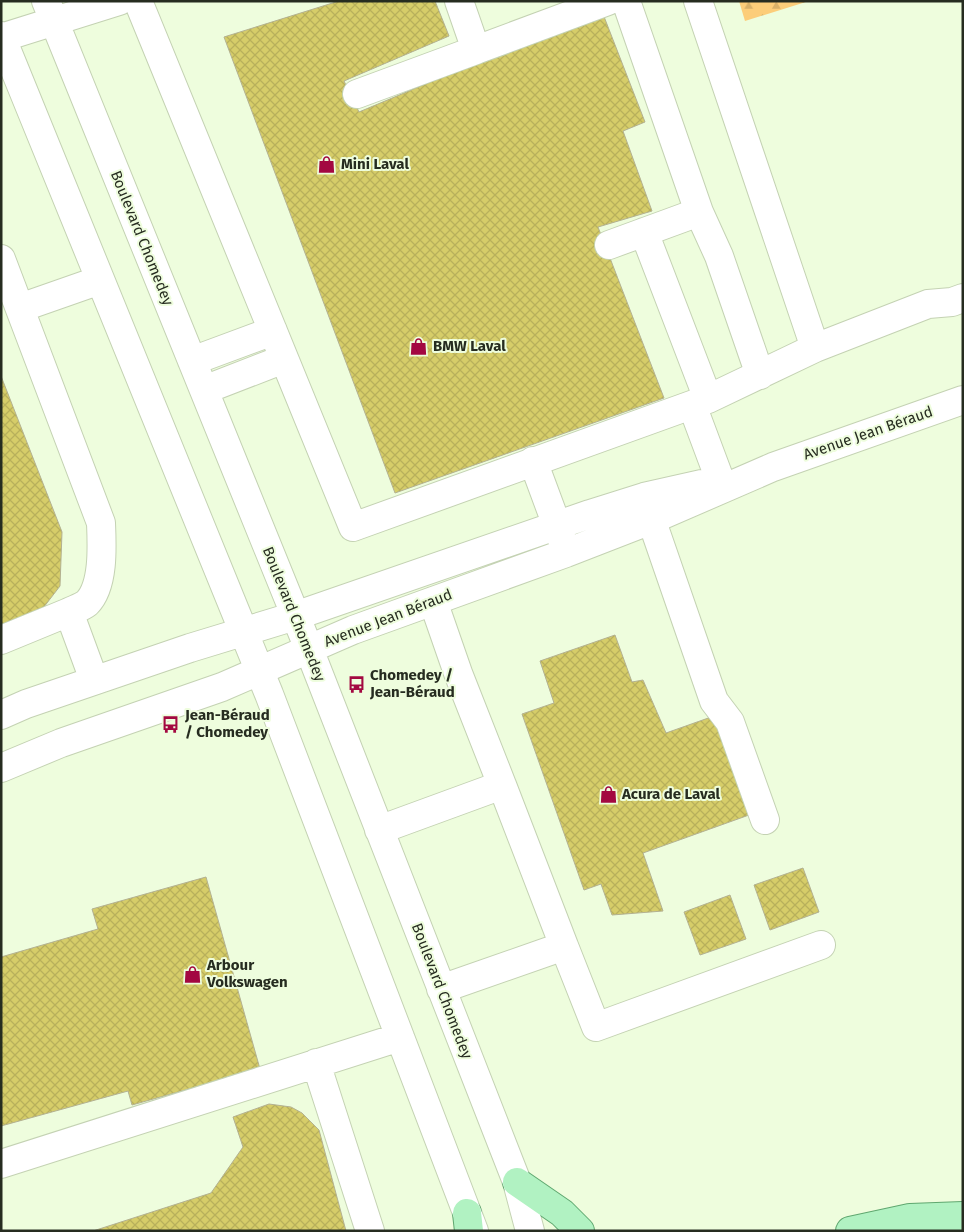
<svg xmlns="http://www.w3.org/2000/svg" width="964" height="1232" viewBox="0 0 964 1232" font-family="'Fira Sans',sans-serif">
  <defs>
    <pattern id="forest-firs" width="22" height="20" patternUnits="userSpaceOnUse" patternTransform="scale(1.25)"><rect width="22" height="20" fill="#fccd79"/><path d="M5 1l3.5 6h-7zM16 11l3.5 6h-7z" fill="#d8b068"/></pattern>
    <pattern id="building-cross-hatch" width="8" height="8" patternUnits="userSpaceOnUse" patternTransform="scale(1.25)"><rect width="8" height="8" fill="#d6cd69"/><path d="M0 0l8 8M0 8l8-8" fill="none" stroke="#b8b05b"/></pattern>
  </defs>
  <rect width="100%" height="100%" fill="#eefddd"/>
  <path fill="url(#forest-firs)" d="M739 1H809L745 21Z"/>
  <path fill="url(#building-cross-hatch)" stroke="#b3b191" d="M339 1H435L449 36 344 81 359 112 492 56 603 14 645 122 623 131 652 211 598 227 664 398 395 493 224 37Z
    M1 376 62 532 60 586 37 616 1 630Z
    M615 635 632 682 643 680 666 733 714 716 749 815 643 853 663 911 612 915 601 884 584 890 522 714 554 703 540 661Z
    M803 868 819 912 770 930 754 885Z
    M206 877 260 1069 132 1105 128 1091 1 1126V957L98 929 92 909Z
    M730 895 746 939 700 955 684 912Z
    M269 1104 291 1107 302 1113 319 1130 346 1231H93L211 1193 243 1147 233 1117Z"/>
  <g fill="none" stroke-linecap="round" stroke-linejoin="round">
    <defs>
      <path id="minor" d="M46 1 309 649 517 1182 530 1231
        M138 1 353 527 708 399 815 348
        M698 1 815 348 928 304 952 302 963 298
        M1 36 269 694 474 1231
        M1 38 119 1
        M476 50 608 1
        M357 94 476 50 459 1
        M699 212 719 256 760 375
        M644 232 708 399
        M609 245 699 212 626 1
        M1 259 101 523C102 546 104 586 87 603 82 607 75 609 69 612L94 680
        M20 308 100 280
        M192 361 273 331
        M204 390 284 359
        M692 405 723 488
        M533 461 563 542
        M646 504 714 701 730 722 765 820
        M433 601 458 673 502 785
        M1 640 69 612
        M1 715 26 704 190 648 295 616 590 514 644 497 702 484
        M1 768 61 743 222 687 353 630 566 553 651 520 773 467 963 400
        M379 830 502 785 564 946 441 989
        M564 946 596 1027 821 945
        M316 1063 370 1231
        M1 1164 400 1037"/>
      <path id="major" d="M517 1182 562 1213 580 1231
        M467 1213 469 1231
        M850 1231 910 1218 963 1216"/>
    </defs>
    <use href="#minor" stroke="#c4d2b3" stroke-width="30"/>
    <use href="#major" stroke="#5fa76f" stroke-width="30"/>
    <use href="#minor" stroke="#fff" stroke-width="28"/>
    <use href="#major" stroke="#b1f2c2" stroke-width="28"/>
  </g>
  <defs>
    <symbol id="shop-bare" viewBox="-9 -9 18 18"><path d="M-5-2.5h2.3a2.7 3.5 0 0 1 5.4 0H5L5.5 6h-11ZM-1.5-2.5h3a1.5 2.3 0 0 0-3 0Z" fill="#a30841" stroke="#eefddd" stroke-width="2.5" paint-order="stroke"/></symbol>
    <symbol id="bus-bare" viewBox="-9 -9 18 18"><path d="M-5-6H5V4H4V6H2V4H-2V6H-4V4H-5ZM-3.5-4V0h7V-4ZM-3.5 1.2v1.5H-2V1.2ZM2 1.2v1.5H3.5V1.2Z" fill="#a30841" stroke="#eefddd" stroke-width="2.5" paint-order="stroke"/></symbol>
  </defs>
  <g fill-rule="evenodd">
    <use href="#shop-bare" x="314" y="152" width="25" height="25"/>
    <use href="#shop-bare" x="406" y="334" width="25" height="25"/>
    <use href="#bus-bare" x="344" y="672" width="25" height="25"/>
    <use href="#bus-bare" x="158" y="712" width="25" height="25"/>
    <use href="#shop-bare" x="596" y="782" width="25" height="25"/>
    <use href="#shop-bare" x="180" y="962" width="25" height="25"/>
  </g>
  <g text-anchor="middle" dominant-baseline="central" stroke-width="4" stroke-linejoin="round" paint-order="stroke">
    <g font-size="15" font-weight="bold" fill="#262c20" stroke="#eefddd" text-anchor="start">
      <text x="341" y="164">Mini Laval</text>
      <text x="433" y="346">BMW Laval</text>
      <text x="370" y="675">Chomedey /<tspan x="370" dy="17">Jean-Béraud</tspan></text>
      <text x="185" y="715">Jean-Béraud<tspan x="185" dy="17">/ Chomedey</tspan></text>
      <text x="622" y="794">Acura de Laval</text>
      <text x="207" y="965">Arbour<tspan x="207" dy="17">Volkswagen</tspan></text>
    </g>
    <g font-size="15" fill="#262c20" stroke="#eefddd">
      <text transform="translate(142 238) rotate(68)">Boulevard Chomedey</text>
      <text transform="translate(868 433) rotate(-19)">Avenue Jean Béraud</text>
      <text transform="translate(294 614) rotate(68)">Boulevard Chomedey</text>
      <text transform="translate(388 618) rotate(-21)">Avenue Jean Béraud</text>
      <text transform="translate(442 991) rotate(69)">Boulevard Chomedey</text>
    </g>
  </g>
  <rect width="964" height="1232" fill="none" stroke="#262c20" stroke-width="5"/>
</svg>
